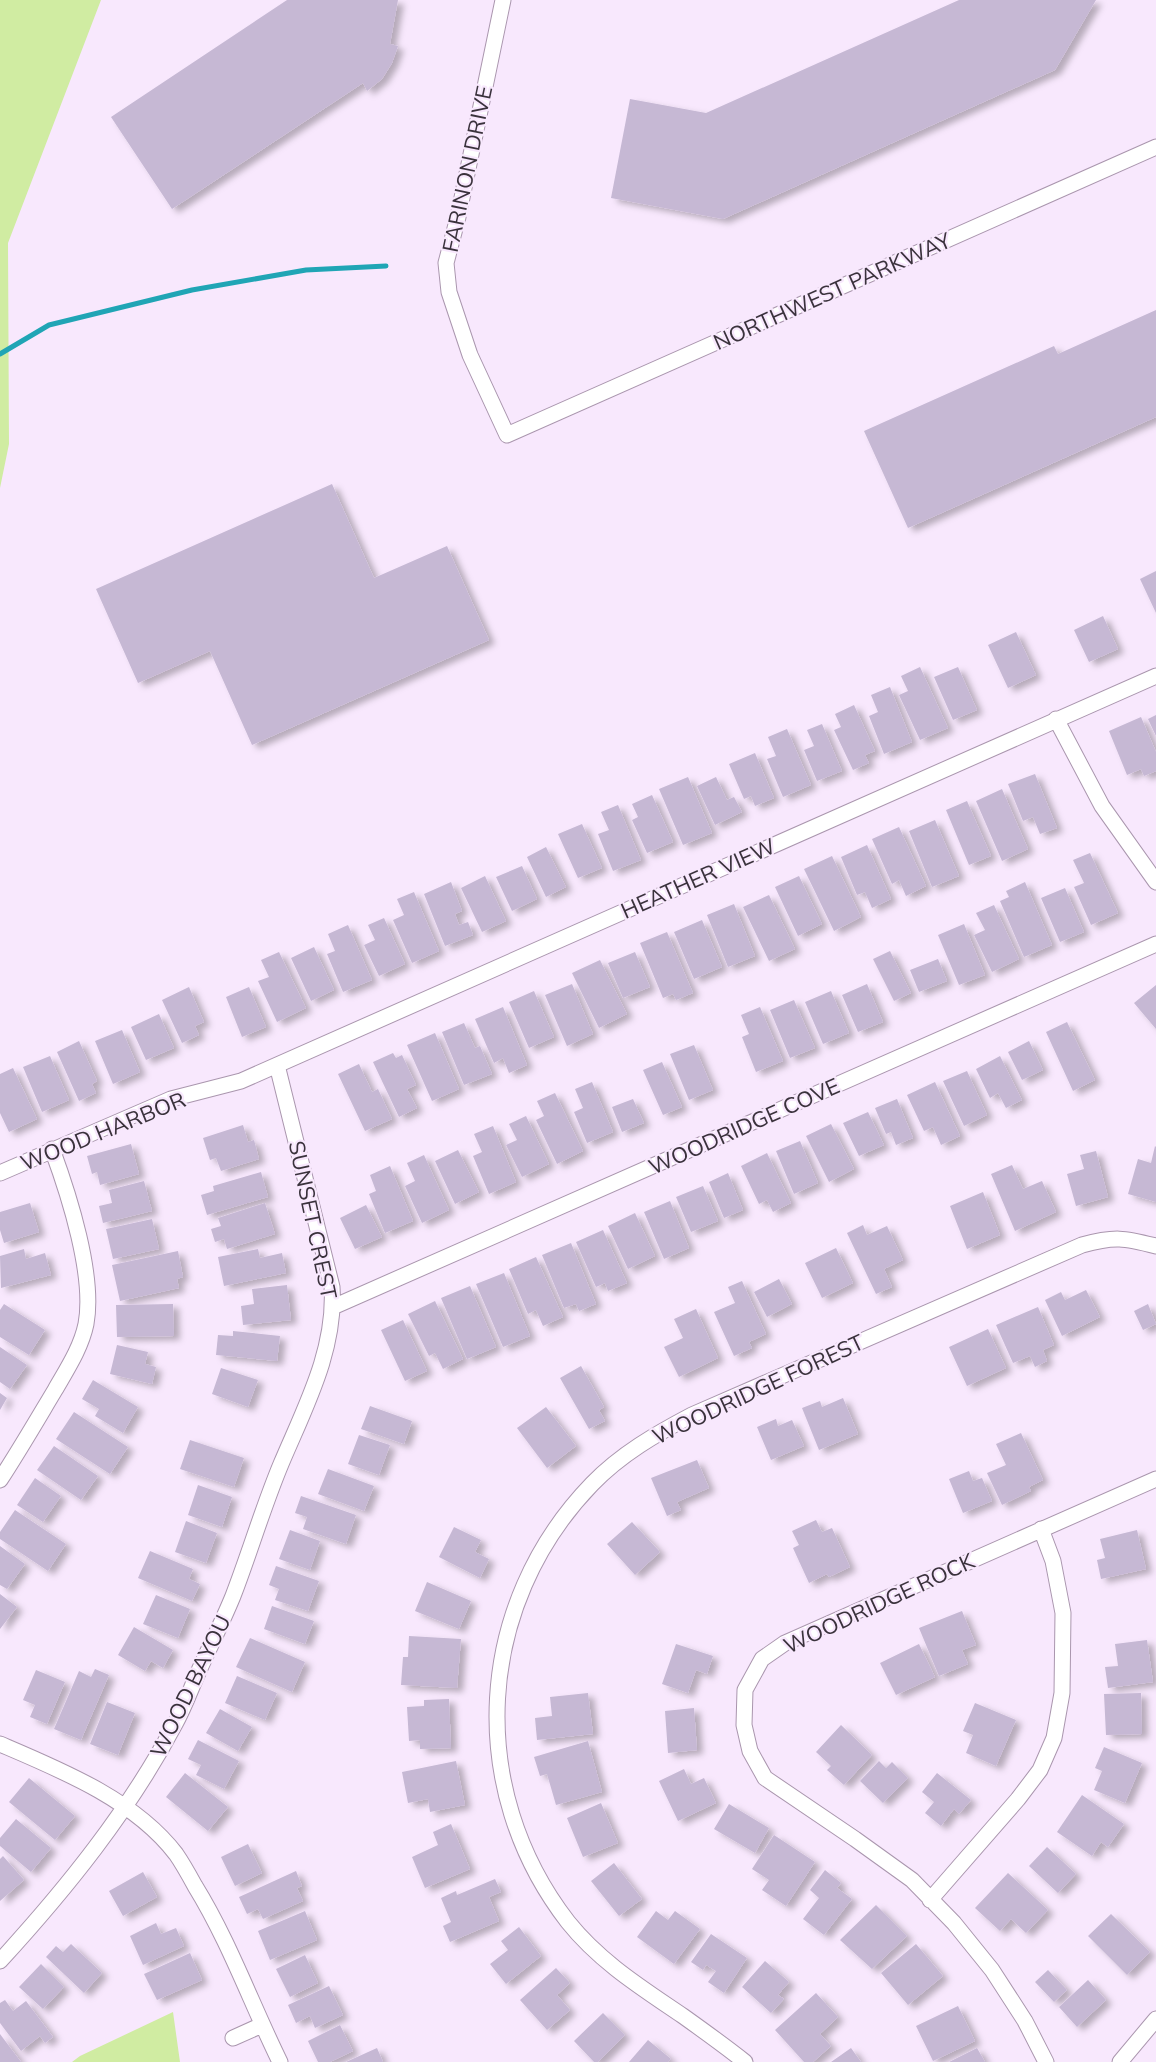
<svg xmlns="http://www.w3.org/2000/svg" width="1156" height="2062" viewBox="0 0 1156 2062" font-family="Mulish,sans-serif">
  <defs>
    <filter id="shadow"><feDropShadow dx="6" dy="4" stdDeviation="3" flood-color="#0004"/></filter>
  </defs>
  <rect width="100%" height="100%" fill="#f8e8fd"/>
  <path fill="#d0eca2" d="M0 0H101L8 243 9 444 0 488Z
    M173 2012 180 2062H72L80 2056Z"/>
  <g fill="none" stroke-linecap="round" stroke-linejoin="round">
    <path stroke="#20a5b5" stroke-width="5" d="M0 354 49 325 192 290 306 270 386 266"/>
  </g>
  <path fill="#c6b8d4" filter="url(#shadow)" d="M287 0H398L390 44 398 46 392 63 382 79 367 91 363 83 172 209 111 117Z
    M959 0H1096L1055 70 723 219 611 198 630 99 706 113Z
    M1156 310V417L908 528 864 431 1054 346 1058 354Z
    M332 484 374 578 447 546 489 640 252 745 210 651 138 683 96 589Z
    M1156 571V613L1140 579Z
    M1103 616 1118 649 1089 662 1074 630Z
    M1016 632 1036 675 1008 688 988 645Z
    M920 667 948 728 920 740 899 695 908 691 901 676Z
    M958 667 977 710 953 720 934 677Z
    M890 687 912 742 884 754 869 716 878 712 871 695Z
    M854 705 875 751 865 755 869 763 853 770 834 730 841 727 835 714Z
    M1156 715V736L1148 719Z
    M1141 717 1156 752V771L1144 776 1141 769 1127 775 1109 731Z
    M822 724 842 771 817 781 804 750 814 746 807 730Z
    M787 729 811 785 783 797 767 759 776 756 768 737Z
    M755 753 774 798 755 806 751 796 744 799 729 764Z
    M1035 774 1057 828 1040 834 1033 817 1023 821 1008 784Z
    M688 777 712 833 683 845 659 789Z
    M716 777 727 800 734 797 742 812 715 825 697 786Z
    M1002 789 1028 849 1002 861 976 801Z
    M652 795 673 842 647 853 632 820 638 817 632 804Z
    M967 801 991 856 969 865 946 810Z
    M618 805 641 860 613 871 598 834 609 830 601 812Z
    M935 820 959 876 932 887 909 831Z
    M582 824 602 868 578 878 558 834Z
    M899 827 926 886 906 896 899 880 892 884 872 839Z
    M867 845 891 899 872 908 865 892 857 895 841 857Z
    M546 847 566 887 546 897 527 857Z
    M1090 853 1118 913 1091 925 1074 887 1084 883 1073 860Z
    M832 856 861 917 834 931 804 869Z
    M522 866 537 899 512 911 496 877Z
    M485 876 506 921 482 932 461 888Z
    M799 876 822 924 798 936 775 887Z
    M451 882 462 911 455 914 459 925 468 922 473 935 445 946 424 894Z
    M1025 882 1052 945 1024 957 1000 901 1009 897 1006 891Z
    M1065 888 1084 932 1060 942 1041 898Z
    M414 892 439 951 412 963 393 920 404 915 397 899Z
    M769 895 795 949 769 961 743 907Z
    M734 904 755 956 728 967 707 915Z
    M994 905 1019 959 992 972 974 935 985 930 976 913Z
    M384 918 405 964 379 976 364 945 375 940 368 925Z
    M702 920 722 967 694 979 674 932Z
    M964 924 985 975 959 985 938 935Z
    M348 925 372 980 343 992 327 954 335 951 328 934Z
    M667 932 693 993 676 1000 673 994 663 998 640 943Z
    M314 947 334 990 311 1001 291 958Z
    M890 951 911 993 894 1001 873 959Z
    M279 952 306 1008 277 1022 258 981 269 977 261 960Z
    M635 952 650 987 623 998 608 963Z
    M938 959 947 981 919 992 910 970Z
    M600 960 627 1014 599 1028 572 973Z
    M572 984 593 1034 567 1046 545 995Z
    M867 984 883 1022 858 1032 842 995Z
    M1156 985V1029L1134 1003Z
    M189 987 204 1022 195 1026 199 1035 182 1043 162 1000Z
    M249 987 266 1027 242 1037 226 997Z
    M534 991 554 1037 529 1048 509 1002Z
    M831 991 849 1033 823 1044 805 1002Z
    M794 1000 815 1048 790 1058 770 1010Z
    M503 1007 527 1065 509 1073 503 1058 494 1063 475 1019Z
    M760 1007 783 1061 756 1072 742 1037 749 1034 741 1015Z
    M159 1014 174 1048 146 1060 131 1027Z
    M1067 1022 1095 1080 1073 1091 1046 1032Z
    M464 1023 475 1048 480 1046 492 1074 464 1085 442 1032Z
    M122 1030 140 1072 113 1084 95 1041Z
    M435 1033 459 1089 432 1101 407 1045Z
    M79 1041 97 1081 92 1084 96 1093 79 1101 57 1052Z
    M1029 1041 1043 1070 1022 1080 1008 1052Z
    M694 1045 713 1090 689 1100 670 1054Z
    M393 1053 396 1058 402 1055 416 1085 407 1089 417 1108 399 1117 373 1062Z
    M50 1056 69 1100 42 1112 23 1067Z
    M1000 1056 1022 1100 1006 1108 998 1093 990 1098 976 1069Z
    M662 1062 682 1107 663 1115 643 1070Z
    M359 1064 372 1092 378 1089 392 1119 365 1131 338 1074Z
    M13 1068 37 1119 9 1132 0 1113V1074Z
    M967 1071 987 1115 964 1126 943 1081Z
    M592 1082 613 1132 587 1143 574 1112 583 1108 575 1089Z
    M935 1082 960 1136 941 1145 933 1127 924 1131 907 1095Z
    M555 1093 583 1151 557 1164 536 1120 544 1116 537 1101Z
    M633 1099 644 1123 622 1132 612 1107Z
    M897 1099 913 1138 896 1145 891 1132 886 1134 875 1108Z
    M868 1112 884 1145 859 1156 843 1123Z
    M526 1116 549 1164 522 1177 506 1145 517 1140 509 1124Z
    M831 1124 854 1169 829 1182 806 1136Z
    M243 1125 248 1142 254 1140 259 1159 221 1171 216 1158 210 1160 203 1138Z
    M493 1126 516 1182 489 1194 473 1156 482 1152 474 1134Z
    M800 1141 818 1183 794 1194 776 1151Z
    M131 1144 139 1174 100 1185 97 1172 92 1174 87 1156Z
    M1155 1146 1156 1147V1202L1128 1194 1138 1159 1151 1163Z
    M458 1150 479 1192 455 1204 435 1161Z
    M1096 1151 1108 1197 1076 1206 1067 1174 1084 1169 1080 1155Z
    M767 1153 791 1203 773 1212 767 1200 759 1204 741 1166Z
    M424 1155 449 1210 422 1223 405 1186 415 1181 407 1163Z
    M1012 1165 1023 1189 1042 1181 1056 1212 1015 1231 991 1174Z
    M390 1166 413 1221 385 1233 369 1194 376 1191 370 1175Z
    M261 1172 268 1197 207 1215 201 1195 214 1191 213 1186Z
    M728 1173 743 1210 724 1218 709 1182Z
    M144 1181 152 1211 103 1223 99 1206 112 1203 109 1190Z
    M703 1186 718 1221 691 1232 676 1197Z
    M983 1192 1000 1235 967 1249 950 1206Z
    M670 1201 689 1248 664 1259 644 1212Z
    M30 1203 39 1232 4 1243 0 1230V1212Z
    M265 1203 275 1234 227 1249 224 1239 215 1242 211 1229 221 1226 218 1218Z
    M366 1205 382 1237 355 1249 340 1218Z
    M635 1213 655 1256 628 1269 608 1226Z
    M152 1219 159 1249 113 1259 106 1229Z
    M863 1225 867 1235 887 1226 903 1260 884 1269 892 1287 876 1294 847 1233Z
    M603 1230 627 1283 608 1291 605 1283 596 1287 576 1242Z
    M571 1243 596 1304 579 1311 576 1304 564 1308 542 1255Z
    M836 1248 853 1283 822 1298 805 1263Z
    M24 1249 26 1259 45 1253 51 1275 1 1288 0 1256Z
    M258 1249 260 1258 282 1253 286 1273 224 1286 218 1257Z
    M178 1251 183 1277 177 1279 179 1288 120 1301 112 1265Z
    M536 1257 563 1317 543 1326 536 1310 528 1314 509 1269Z
    M504 1273 530 1336 503 1347 476 1284Z
    M779 1279 792 1304 767 1317 754 1292Z
    M742 1281 766 1334 749 1342 752 1348 734 1356 714 1312 735 1303 728 1287Z
    M287 1285 291 1320 243 1325 241 1306 254 1304 252 1289Z
    M470 1286 496 1347 467 1359 441 1298Z
    M1086 1290 1100 1317 1062 1336 1045 1300 1061 1292 1065 1300Z
    M435 1301 463 1359 443 1369 435 1353 429 1356 408 1314Z
    M4 1304 45 1330 29 1355 0 1337V1310Z
    M173 1304 174 1336 117 1337 116 1305Z
    M1148 1304 1156 1324 1143 1330 1134 1311Z
    M1038 1307 1054 1345 1043 1350 1047 1361 1035 1367 1030 1356 1013 1363 996 1325Z
    M696 1309 718 1358 679 1377 664 1347 683 1338 674 1319Z
    M403 1320 427 1371 405 1381 381 1330Z
    M988 1329 1006 1368 967 1386 949 1347Z
    M233 1331 280 1336 277 1361 216 1355 218 1335 233 1336Z
    M117 1345 148 1352 145 1364 156 1367 152 1384 110 1374Z
    M0 1347 27 1365 10 1389 0 1382Z
    M581 1366 604 1407 599 1410 605 1421 589 1429 560 1378Z
    M221 1368 258 1380 248 1407 212 1394Z
    M93 1380 138 1407 123 1433 95 1416 99 1409 82 1399Z
    M0 1393 7 1398 0 1410Z
    M843 1398 858 1434 819 1450 802 1408 820 1401 822 1407Z
    M370 1406 412 1421 404 1444 361 1429Z
    M546 1407 576 1446 547 1468 517 1428Z
    M74 1412 128 1447 110 1474 56 1439Z
    M776 1419 778 1426 792 1420 804 1446 771 1460 757 1427Z
    M1021 1433 1043 1480 1029 1487 1031 1491 1002 1505 987 1473 1006 1465 996 1444Z
    M359 1435 390 1445 379 1475 348 1464Z
    M190 1440 244 1458 234 1487 180 1469Z
    M54 1446 98 1476 81 1500 37 1470Z
    M697 1460 709 1488 677 1502 681 1510 667 1516 651 1478Z
    M328 1469 374 1486 364 1511 318 1494Z
    M969 1471 973 1481 982 1478 992 1501 963 1513 949 1479Z
    M35 1478 61 1496 43 1522 17 1505Z
    M198 1485 232 1497 222 1527 188 1515Z
    M301 1496 356 1515 346 1544 303 1529 307 1517 295 1513Z
    M15 1510 66 1544 48 1571 0 1539V1532Z
    M816 1520 822 1532 832 1528 850 1567 829 1577 827 1574 809 1583 793 1548 799 1545 792 1531Z
    M186 1521 217 1533 206 1563 175 1552Z
    M632 1522 660 1552 635 1575 607 1544Z
    M454 1527 481 1540 475 1552 489 1559 480 1578 439 1557Z
    M290 1530 320 1541 310 1570 279 1559Z
    M1137 1530 1146 1569 1101 1579 1097 1560 1105 1558 1100 1539Z
    M0 1546 25 1564 7 1589 0 1585Z
    M150 1551 193 1569 189 1579 200 1584 192 1601 138 1578Z
    M276 1566 319 1581 308 1611 275 1600 279 1589 269 1585Z
    M427 1582 471 1601 459 1629 415 1611Z
    M0 1594 17 1607 0 1629Z
    M156 1595 190 1609 178 1638 143 1624Z
    M272 1606 314 1621 305 1644 264 1629Z
    M962 1611 976 1645 962 1650 968 1664 939 1676 919 1628Z
    M134 1627 173 1650 163 1668 151 1661 145 1671 118 1655Z
    M409 1636 461 1639 457 1688 401 1685 403 1657H408Z
    M250 1638 305 1662 292 1692 236 1667Z
    M1147 1640 1153 1682 1108 1688 1105 1667 1118 1666 1115 1644Z
    M676 1644 713 1656 707 1674 696 1670 688 1693 662 1684Z
    M919 1644 935 1677 896 1695 880 1663Z
    M95 1669 109 1675 81 1740 54 1729 79 1671 91 1677Z
    M36 1670 65 1682 47 1724 30 1717 35 1705 23 1700Z
    M237 1676 277 1693 265 1720 225 1703Z
    M588 1693 593 1734 537 1740 535 1718 552 1716 550 1697Z
    M1141 1693 1142 1734 1106 1735 1104 1694Z
    M449 1699 451 1748 420 1749V1740L409 1741 407 1707 424 1706V1700Z
    M107 1702 135 1713 118 1755 90 1744Z
    M975 1703 1016 1720 996 1766 966 1753 973 1735 963 1731Z
    M694 1708 697 1750 668 1753 665 1711Z
    M220 1709 252 1727 238 1751 206 1733Z
    M841 1725 872 1755 844 1785 827 1770 831 1766 816 1752Z
    M198 1740 239 1761 224 1789 196 1775 201 1765 188 1759Z
    M588 1741 602 1792 556 1805 547 1774 540 1776 534 1757Z
    M1104 1747 1142 1763 1125 1803 1094 1790 1102 1771 1095 1768Z
    M456 1761 465 1805 430 1812 428 1799 408 1803 402 1772Z
    M879 1761 886 1768 892 1762 908 1778 883 1803 860 1781Z
    M684 1769 691 1784 704 1778 716 1803 678 1821 659 1781Z
    M185 1773 228 1807 208 1831 166 1797Z
    M937 1773 971 1800 959 1814 954 1809 941 1826 925 1813 934 1802 922 1792Z
    M29 1778 75 1816 55 1840 9 1802Z
    M1082 1795 1124 1824 1108 1847 1101 1842 1092 1856 1057 1832Z
    M601 1803 618 1843 583 1857 567 1818Z
    M729 1804 769 1828 755 1853 714 1829Z
    M16 1819 51 1848 31 1872 0 1846V1838Z
    M451 1824 470 1869 425 1888 412 1857 438 1845 433 1832Z
    M774 1835 815 1862 786 1906 762 1890 769 1880 752 1869Z
    M248 1844 262 1873 235 1886 221 1857Z
    M1047 1847 1076 1874 1058 1893 1029 1866Z
    M3 1856 24 1880 0 1901V1859Z
    M614 1863 642 1899 619 1916 591 1881Z
    M825 1870 841 1883 837 1888 852 1899 824 1935 803 1919 819 1898 810 1890Z
    M296 1871 302 1886 297 1888 303 1901 263 1919 258 1909 247 1914 239 1897Z
    M143 1872 157 1897 123 1916 109 1891Z
    M1008 1873 1048 1910 1026 1933 1011 1919 1000 1931 975 1908Z
    M495 1879 501 1892 489 1897 499 1921 450 1942 443 1926 451 1922 441 1898 456 1891 457 1895Z
    M876 1905 907 1936 872 1969 840 1940Z
    M305 1911 317 1940 270 1960 258 1931Z
    M656 1911 668 1920 675 1911 700 1929 674 1964 637 1937Z
    M1111 1914 1150 1952 1127 1975 1088 1936Z
    M156 1923 161 1934 176 1928 184 1946 143 1965 130 1936Z
    M519 1927 541 1956 506 1984 490 1964 508 1950 501 1941Z
    M711 1934 747 1958 724 1993 708 1982 716 1971 706 1965 703 1970 691 1962Z
    M71 1944 102 1973 84 1993 46 1957 56 1946 63 1952Z
    M916 1944 943 1976 908 2005 881 1973Z
    M190 1953 202 1980 157 2000 144 1974Z
    M305 1955 318 1983 290 1997 276 1969Z
    M765 1961 789 1982 778 1995 784 1999 771 2013 742 1987Z
    M41 1964 64 1987 43 2009 19 1987Z
    M556 1968 570 1983 557 1995 570 2010 547 2030 520 2000Z
    M1048 1970 1067 1990 1054 2002 1035 1982Z
    M1088 1980 1106 2000 1077 2027 1059 2007Z
    M329 1986 343 2015 315 2028 310 2016 296 2023 288 2005Z
    M816 1993 838 2017 820 2034 831 2046 813 2062H804L775 2030Z
    M5 2000 13 2011 26 2001 53 2037 45 2043 40 2036 21 2051 0 2023V2003Z
    M958 2006 975 2041 933 2061 916 2026Z
    M603 2013 625 2035 598 2062H594L574 2041Z
    M340 2025 353 2051 330 2062H318L308 2041Z
    M0 2034 21 2062H0Z
    M648 2040 671 2059 668 2062H629Z
    M377 2048 383 2062H346Z
    M851 2048 861 2062H831Z
    M977 2048 985 2062H949Z"/>
  <g fill="none" stroke-linecap="round" stroke-linejoin="round">
    <defs>
      <path id="street" d="M503 0 458 217 446 263 449 292 470 355 507 435 1156 147
        M1056 719 1102 806 1156 882
        M0 1173 171 1099 241 1081 1156 676
        M333 1307 1156 944
        M0 1480C19 1451 37 1420 55 1390 67 1369 81 1348 86 1324 95 1276 69 1195 52 1149
        M0 1744C61 1770 135 1800 176 1854 183 1864 189 1875 195 1886 229 1941 251 2003 280 2062
        M930 1900 1018 1799 1040 1770 1054 1738 1062 1693 1063 1613 1053 1561 1041 1529
        M0 1961C66 1889 129 1811 175 1724 184 1708 190 1691 197 1675 209 1648 222 1623 233 1596 250 1552 263 1507 281 1464 305 1407 336 1350 332 1287L277 1065
        M233 2038 262 2025
        M745 2062C725 2046 704 2031 683 2016 642 1988 600 1962 568 1922 465 1789 475 1605 592 1484 621 1454 656 1434 692 1415L1082 1245C1115 1236 1124 1238 1156 1246
        M1046 2062 1025 2021 992 1970 954 1923 912 1880 855 1839 765 1778 750 1751 744 1725 745 1690 762 1659 785 1643 1156 1479
        M1120 2062 1156 2019"/>
    </defs>
    <use href="#street" stroke="#aa96ae" stroke-width="17"/>
    <use href="#street" stroke="#fff" stroke-width="15"/>
  </g>
  <g text-anchor="middle" dominant-baseline="central" stroke-width="4.5" stroke-linejoin="round" paint-order="stroke">
    <g font-size="22" fill="#3a323c" stroke="#f8e8fd">
      <text transform="translate(467 169) rotate(-78)">FARINON DRIVE</text>
      <text transform="translate(832 291) rotate(-24)">NORTHWEST PARKWAY</text>
      <text transform="translate(698 878) rotate(-24)">HEATHER VIEW</text>
      <text transform="translate(744 1126) rotate(-24)">WOODRIDGE COVE</text>
      <text transform="translate(103 1131) rotate(-22)">WOOD HARBOR</text>
      <text transform="translate(313 1220) rotate(78)">SUNSET CREST</text>
      <text transform="translate(758 1389) rotate(-25)">WOODRIDGE FOREST</text>
      <text transform="translate(879 1603) rotate(-25)">WOODRIDGE ROCK</text>
      <text transform="translate(190 1686) rotate(-64)">WOOD BAYOU</text>
    </g>
  </g>
</svg>
